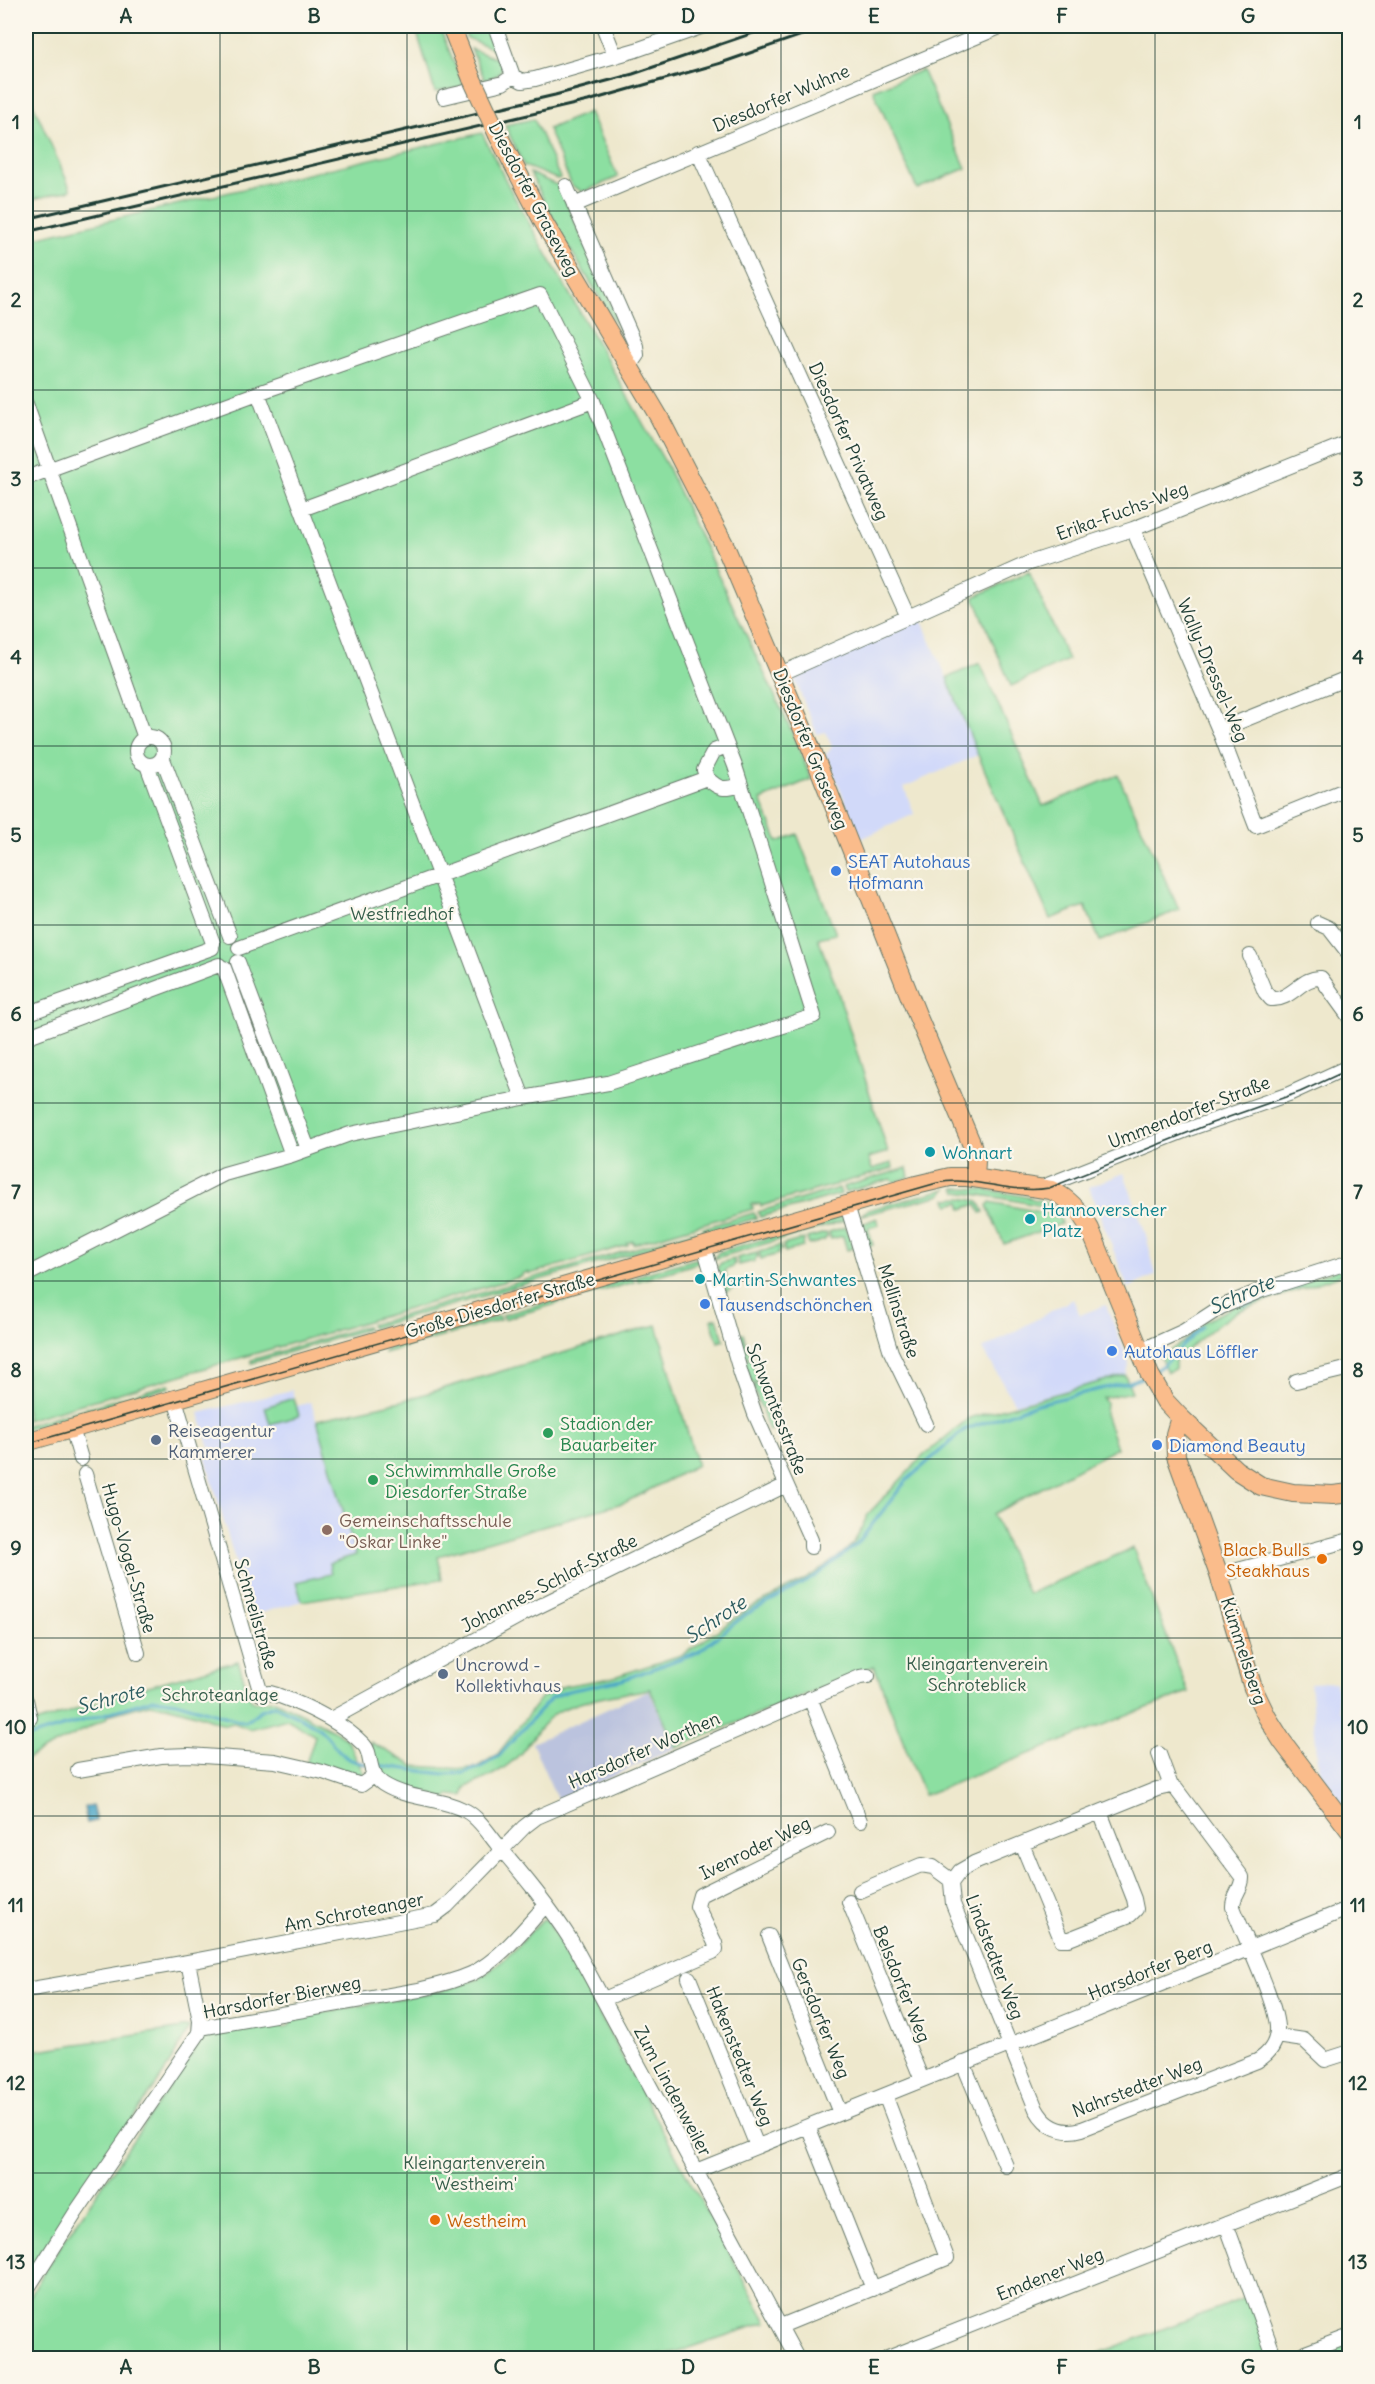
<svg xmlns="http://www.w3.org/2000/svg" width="1375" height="2384" viewBox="0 0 1375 2384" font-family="Delius,sans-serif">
  <rect width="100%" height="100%" fill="#fbf7ec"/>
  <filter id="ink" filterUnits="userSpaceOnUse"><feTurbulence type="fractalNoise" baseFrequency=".0167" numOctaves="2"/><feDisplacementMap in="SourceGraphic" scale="12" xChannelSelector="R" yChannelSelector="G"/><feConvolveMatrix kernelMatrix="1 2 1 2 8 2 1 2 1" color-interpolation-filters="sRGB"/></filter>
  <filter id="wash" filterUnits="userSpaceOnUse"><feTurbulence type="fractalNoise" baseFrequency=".008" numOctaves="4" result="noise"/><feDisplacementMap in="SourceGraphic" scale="24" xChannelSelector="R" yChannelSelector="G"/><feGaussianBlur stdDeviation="1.35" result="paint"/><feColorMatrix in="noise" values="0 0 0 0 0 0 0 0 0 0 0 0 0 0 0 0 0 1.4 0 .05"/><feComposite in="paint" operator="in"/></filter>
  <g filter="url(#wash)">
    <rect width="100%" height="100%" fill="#eee8cd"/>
    <path fill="#d1d9f9" d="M921 619 947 678 978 755 904 787 914 814 861 839 826 755 832 747 826 732 817 734 794 678Z
      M1124 1173 1146 1235 1156 1275 1128 1288 1089 1187Z
      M1073 1299 1080 1315 1106 1305 1129 1363 1125 1375 1015 1404 983 1349Z
      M292 1390 297 1406 311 1402 356 1556 332 1573 297 1582 302 1601 251 1616 205 1456 212 1454 199 1413Z
      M1336 1682 1339 1711H1349V1814L1319 1773 1310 1683Z"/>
    <path fill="#bbc3de" d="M649 1690 675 1748 558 1801 532 1743Z"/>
    <path fill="#8cdfa1" stroke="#568e6a" stroke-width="1.5" d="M415 26H439L464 87 435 92Z
      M462 26H491L500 52 467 38Z
      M471 49 503 61C503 73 496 77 485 80Z
      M922 70 966 168 917 189 873 90Z
      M26 88 71 190 26 201Z
      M589 112 618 177 583 192 572 186 548 129Z
      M534 119 560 178 557 179 524 166 505 125Z
      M482 133 511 191 666 464 797 743 811 779 761 800 778 842 797 834 836 934 818 938 837 989 888 1152 868 1158 872 1169 892 1163 893 1168 761 1206 760 1204H752L753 1209 634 1244 633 1241 627 1243 628 1245 530 1274 528 1272 522 1274 523 1276 26 1420V240Z
      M530 173 559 186 632 350 565 241Z
      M1029 572 1068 660 1011 686 974 597Z
      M980 663 1043 806 1118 775 1179 910 1100 941 1085 906 1050 919 978 755 947 678Z
      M907 1168 909 1177 895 1182 891 1179 845 1192 843 1187Z
      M839 1188 841 1194 760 1217 758 1212Z
      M955 1188C984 1188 1039 1196 1064 1211L1063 1212C1028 1202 993 1196 957 1192Z
      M946 1189 941 1195 859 1216 868 1210Z
      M961 1198 979 1201 984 1212 981 1213 977 1204 962 1209 960 1202 949 1205 947 1199Z
      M990 1202 1050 1214 1061 1220V1224L1004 1244 987 1206Z
      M754 1213 756 1218 704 1233 703 1228Z
      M840 1217 847 1220 713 1259 719 1252Z
      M877 1218 879 1225 868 1228 873 1245 868 1246 866 1240 864 1241 860 1225Z
      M846 1227 854 1248 847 1250 843 1236 831 1239 829 1232Z
      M695 1231 696 1235 372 1328 370 1325Z
      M826 1233 828 1237 825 1238V1240L809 1245 807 1238Z
      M804 1239 803 1247 785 1252 783 1245Z
      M780 1246 782 1250 779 1251V1254L761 1259 759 1252Z
      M757 1253 758 1257 755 1258V1261L739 1265 737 1258Z
      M695 1259 704 1261 638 1281 636 1276Z
      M734 1259 735 1264H733V1267L725 1270 729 1286 733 1285 734 1288 725 1292 717 1268 721 1263Z
      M1349 1265V1272L1238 1311 1216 1326 1175 1360V1369L1167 1372 1160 1357 1183 1342 1204 1322 1235 1306Z
      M633 1277 634 1282 563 1302 562 1298Z
      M558 1299 559 1303 504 1319 503 1315Z
      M499 1316 500 1320 448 1335 447 1331Z
      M717 1318 724 1340 718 1342 711 1320Z
      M657 1325 697 1465 626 1502 438 1556 442 1579 302 1601 296 1582 331 1574 329 1563 356 1555 317 1420 401 1401Z
      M366 1326 367 1329 252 1363 251 1360Z
      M442 1332 444 1336 384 1353 385 1349Z
      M743 1334 750 1356 743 1358 737 1335Z
      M751 1359 758 1381 752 1384 744 1361Z
      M1125 1375 1132 1392 1103 1398 1106 1403 1105 1414 1117 1448 993 1514 1028 1594 1133 1548 1188 1692 924 1795 874 1666 676 1748 650 1689C626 1693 575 1700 556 1713 541 1723 532 1740 520 1754 505 1770 486 1779 466 1787L463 1796 449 1795 447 1799 390 1782 375 1768 370 1742 414 1766 464 1769 477 1767 497 1755 541 1698 564 1686 611 1678 684 1654 747 1610 806 1579 837 1558 853 1544 869 1513 923 1456 969 1418Z
      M169 1384 170 1387 70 1416 69 1413Z
      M759 1384 767 1406 761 1408 753 1386Z
      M294 1398 299 1416 270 1424 265 1407Z
      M769 1409 776 1428 769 1431 762 1411Z
      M65 1414 66 1417 26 1429V1425Z
      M238 1661 250 1698 254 1702 275 1700 333 1730 347 1740 365 1776 306 1764 315 1736 287 1719 250 1729 234 1723 225 1725 196 1714 166 1706 149 1704 108 1715 106 1719 26 1759V1726L145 1687Z
      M543 1919 548 1921 767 2322 676 2352 642 2358H26V2304L49 2263 207 2032 279 2022 284 2029 289 2026 293 2018 441 1991 479 1979 506 1958Z
      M190 2027 164 2073 39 2256 26 2280V2052Z
      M1250 2296 1271 2358H1086Z
      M1349 2341V2358H1301Z"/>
    <path fill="#49a5c7" stroke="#34717e" stroke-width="1.5" d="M92 1805 96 1821 87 1823 84 1807Z"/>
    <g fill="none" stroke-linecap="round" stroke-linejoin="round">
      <path stroke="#49a5c7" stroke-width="3" d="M1244 1305 1300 1285
        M1154 1371 1163 1365 1202 1327
        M26 1738 154 1699 176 1702 245 1722 261 1710 275 1705C289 1712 305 1719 318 1728 336 1742 338 1761 367 1764
        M376 1765 444 1774 464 1773 481 1767 499 1756 551 1698 568 1691 622 1680 698 1652 745 1615 813 1578 857 1544 906 1481 964 1430 1037 1404 1130 1382 1143 1377"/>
    </g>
  </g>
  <g filter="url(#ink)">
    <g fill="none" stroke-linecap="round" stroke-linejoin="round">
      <defs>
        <path id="minor" d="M495 26 513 76
          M603 26 615 56
          M444 97 503 83 513 76 522 81 535 79 636 50 704 26
          M698 152 908 617 780 674
          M566 186 636 346 637 355 630 365
          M574 205 1002 26
          M258 393 523 1098
          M26 404 145 738
          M26 478 258 393 540 295 593 401 735 766 814 1016 608 1083 523 1098 350 1134 292 1155 224 1174 26 1275
          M302 509 593 401
          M1133 529 1219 730 1256 826 1350 788
          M908 617 1029 563 1133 529 1350 442
          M1219 730 1350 677
          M136 751a14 14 0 1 1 28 0a14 14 0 1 1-28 0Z
          M163 759 230 936
          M147 765 213 943
          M707 778 704 770 714 751 727 746
          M1318 923 1329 928 1350 955
          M239 948 707 778C719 790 725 790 741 785
          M1250 956 1265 992 1271 999C1291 1001 1302 976 1321 978L1350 1018
          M238 962 308 1149
          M224 968 292 1155
          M26 1014 212 948
          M26 1037 219 965
          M1040 1188 1189 1129 1289 1094 1350 1066
          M847 1205 891 1352 926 1424
          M704 1246 741 1374 755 1414 811 1540V1547
          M1140 1351 1184 1331 1221 1307 1262 1290 1350 1262
          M1296 1381 1350 1368
          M175 1399 261 1694 270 1693 277 1695C307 1706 341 1721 364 1745 373 1754 366 1773 383 1784 408 1800 440 1797 466 1811 479 1818 488 1833 497 1844 523 1875 550 1907 572 1942L797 2358
          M72 1428 81 1459
          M85 1474 138 1653
          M1219 1575 1350 1540
          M810 1698 860 1821
          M26 1700 30 1718
          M331 1719 523 1614 786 1485
          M1159 1754 1171 1786 1176 1789 1242 1877C1243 1888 1232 1896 1233 1907 1243 1934 1279 2007 1277 2031 1276 2045 1269 2054 1257 2061L1082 2129C1062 2135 1046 2127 1036 2109L953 1904 951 1883 960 1871 974 1863 1157 1789 1171 1786
          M78 1770 161 1756 189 1755 275 1761 323 1772 361 1785 375 1775
          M1022 1844 1061 1939H1069L1130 1915 1136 1909 1134 1899 1100 1812
          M860 1891 921 1865 933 1867 952 1881
          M849 1902 922 2080
          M769 1936 840 2113
          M689 1978 757 2146
          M26 1990 188 1962 435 1915 447 1906 524 1827 537 1817 860 1677 868 1676
          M604 1999 713 1952 716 1949 715 1943 697 1906 700 1895 828 1832
          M200 2028 419 1990C437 1985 456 1981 473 1973 502 1958 524 1928 546 1905
          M1277 2036 1304 2040 1325 2060 1350 2052
          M963 2063 1006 2166
          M808 2126 873 2289
          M696 2171 1350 1908
          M1226 2224 1275 2358
          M26 2291 76 2212 199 2033 200 2021 188 1962
          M781 2326 947 2258 885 2095
          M888 2358 1350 2175
          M1292 2358 1350 2336"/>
        <path id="major" d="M451 26 472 79
          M498 135 544 223 659 417 725 546 811 748 918 1017 972 1145 976 1161 975 1178
          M1180 1417 1175 1434 1176 1456 1219 1575 1253 1688 1267 1717 1282 1741 1350 1831
          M26 1442 916 1185 950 1177H967L1051 1190C1068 1198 1081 1212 1090 1229L1150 1375 1165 1401 1180 1417 1236 1470 1261 1486 1293 1493 1333 1495 1350 1493"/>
      </defs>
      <use href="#minor" stroke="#67796a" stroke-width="16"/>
      <use href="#major" stroke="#67796a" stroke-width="20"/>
      <use href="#minor" stroke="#fff" stroke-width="14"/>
      <use href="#major" stroke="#fabc8b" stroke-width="18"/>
      <path stroke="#1f3d34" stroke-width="1.5" d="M26 1444 937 1183C975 1175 1011 1195 1049 1188L1212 1123 1300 1092 1350 1069"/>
      <path stroke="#1f3d34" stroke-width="3" d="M26 219 555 95 633 74 774 26
        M26 232 588 101 721 63 828 26"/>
      <defs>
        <path id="major-bridge" d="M472 79 498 135"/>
      </defs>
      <use href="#major-bridge" stroke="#67796a" stroke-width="20" stroke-linecap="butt"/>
      <use href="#major-bridge" stroke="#fabc8b" stroke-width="18"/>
    </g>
  </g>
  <path fill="none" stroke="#1f3d34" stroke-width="1.5" stroke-opacity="0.55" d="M220 26V2358M407 26V2358M594 26V2358M781 26V2358M968 26V2358M1155 26V2358M26 211H1350M26 390H1350M26 568H1350M26 746H1350M26 925H1350M26 1103H1350M26 1281H1350M26 1459H1350M26 1638H1350M26 1816H1350M26 1994H1350M26 2173H1350"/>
  <g fill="#3f7fe0" stroke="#fbf7ec" stroke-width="2">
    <circle cx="836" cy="871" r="6"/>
    <circle cx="705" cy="1304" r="6"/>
    <circle cx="1112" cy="1351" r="6"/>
    <circle cx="1157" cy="1445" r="6"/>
  </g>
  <g fill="#0f9aa8" stroke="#fbf7ec" stroke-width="2">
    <circle cx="930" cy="1152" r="6"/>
    <circle cx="1030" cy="1219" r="6"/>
    <circle cx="700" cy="1279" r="6"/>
  </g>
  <g fill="#2e9e5b" stroke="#fbf7ec" stroke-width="2">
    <circle cx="548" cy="1433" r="6"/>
    <circle cx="373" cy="1480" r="6"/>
  </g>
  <g fill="#5c6f8a" stroke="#fbf7ec" stroke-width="2">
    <circle cx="156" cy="1440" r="6"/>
    <circle cx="443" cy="1674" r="6"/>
  </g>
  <circle fill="#8d6e63" stroke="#fbf7ec" stroke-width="2" cx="327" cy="1530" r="6"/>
  <g fill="#e8710a" stroke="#fbf7ec" stroke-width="2">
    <circle cx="1322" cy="1559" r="6"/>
    <circle cx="435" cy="2220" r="6"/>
  </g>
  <g text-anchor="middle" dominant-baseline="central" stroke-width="4.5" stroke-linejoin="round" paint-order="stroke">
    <g font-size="18" fill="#1f3d34" stroke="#fbf7ec">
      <text transform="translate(781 98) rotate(-23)">Diesdorfer Wuhne</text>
      <text transform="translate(534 199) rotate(62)">Diesdorfer Graseweg</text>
      <text transform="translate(849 441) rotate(66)">Diesdorfer Privatweg</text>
      <text transform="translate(1122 511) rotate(-20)">Erika-Fuchs-Weg</text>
      <text transform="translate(1213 670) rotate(67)">Wally-Dressel-Weg</text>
      <text transform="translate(811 749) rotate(68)">Diesdorfer Graseweg</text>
      <text transform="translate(1189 1112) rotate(-21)">Ummendorfer Straße</text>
      <text transform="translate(500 1305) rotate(-16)">Große Diesdorfer Straße</text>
      <text transform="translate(899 1311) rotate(72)">Mellinstraße</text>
      <text transform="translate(777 1409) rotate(69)">Schwantesstraße</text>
      <text transform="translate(129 1558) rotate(74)">Hugo-Vogel-Straße</text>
      <text transform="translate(549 1583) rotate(-27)">Johannes-Schlaf-Straße</text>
      <text transform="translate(256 1614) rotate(74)">Schmeilstraße</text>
      <text transform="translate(1244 1651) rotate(72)">Kümmelsberg</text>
      <text transform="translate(644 1750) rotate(-24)">Harsdorfer Worthen</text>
      <text transform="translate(755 1848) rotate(-26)">Ivenroder Weg</text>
      <text transform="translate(354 1912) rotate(-11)">Am Schroteanger</text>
      <text transform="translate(995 1957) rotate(69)">Lindstedter Weg</text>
      <text transform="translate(1150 1970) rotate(-22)">Harsdorfer Berg</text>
      <text transform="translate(902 1984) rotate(68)">Belsdorfer Weg</text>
      <text transform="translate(282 1997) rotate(-11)">Harsdorfer Bierweg</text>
      <text transform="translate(821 2018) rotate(68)">Gersdorfer Weg</text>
      <text transform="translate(740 2056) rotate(68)">Hakenstedter Weg</text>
      <text transform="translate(1137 2087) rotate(-21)">Nahrstedter Weg</text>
      <text transform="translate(673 2091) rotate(62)">Zum Lindenweiler</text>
      <text transform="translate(1050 2274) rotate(-22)">Emdener Weg</text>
    </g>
    <g font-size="18" fill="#366cbe" stroke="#fbf7ec" text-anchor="start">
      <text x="848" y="861">SEAT Autohaus<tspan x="848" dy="21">Hofmann</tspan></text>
      <text x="717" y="1304">Tausendschönchen</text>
      <text x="1124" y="1351">Autohaus Löffler</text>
      <text x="1169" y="1445">Diamond Beauty</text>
    </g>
    <g font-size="18" fill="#355d4a" stroke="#fbf7ec">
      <text x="402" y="913">Westfriedhof</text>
      <text x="977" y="1663">Kleingartenverein<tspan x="977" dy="21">Schroteblick</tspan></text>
      <text x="220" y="1694">Schroteanlage</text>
      <text x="474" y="2162">Kleingartenverein<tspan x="474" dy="21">'Westheim'</tspan></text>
    </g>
    <g font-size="18" fill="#0d838f" stroke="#fbf7ec" text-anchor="start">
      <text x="942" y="1152">Wohnart</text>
      <text x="1042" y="1209">Hannoverscher<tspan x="1042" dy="21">Platz</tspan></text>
      <text x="712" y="1279">Martin Schwantes</text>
    </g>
    <g font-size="18" fill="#27864d" stroke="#fbf7ec" text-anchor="start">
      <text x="560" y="1423">Stadion der<tspan x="560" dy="21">Bauarbeiter</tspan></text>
      <text x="385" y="1470">Schwimmhalle Große<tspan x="385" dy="21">Diesdorfer Straße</tspan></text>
    </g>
    <g font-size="18" fill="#4e5e75" stroke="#fbf7ec" text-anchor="start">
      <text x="168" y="1430">Reiseagentur<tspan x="168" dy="21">Kammerer</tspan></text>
      <text x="455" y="1664">Uncrowd -<tspan x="455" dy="21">Kollektivhaus</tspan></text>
    </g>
    <g font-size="18" fill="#785e54" stroke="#fbf7ec" text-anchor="start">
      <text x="339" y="1520">Gemeinschaftsschule<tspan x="339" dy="21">"Oskar Linke"</tspan></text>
    </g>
    <g font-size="18" fill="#c56008" stroke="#fbf7ec" text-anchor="end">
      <text x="1310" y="1549">Black Bulls<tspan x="1310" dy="21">Steakhaus</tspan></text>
      <text x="447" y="2220" text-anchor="start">Westheim</text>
    </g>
    <g font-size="20" font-style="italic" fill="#2c5c60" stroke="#fbf7ec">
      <text transform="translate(1241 1294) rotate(-24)">Schrote</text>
      <text transform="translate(715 1619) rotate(-34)">Schrote</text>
      <text transform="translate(110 1698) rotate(-15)">Schrote</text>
    </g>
  </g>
  <rect width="1375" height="2384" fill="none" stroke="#fbf7ec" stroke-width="66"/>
  <rect x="33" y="33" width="1309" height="2318" fill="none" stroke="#1f3d34" stroke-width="2"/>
  <g font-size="20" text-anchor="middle" font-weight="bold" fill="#1f3d34">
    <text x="126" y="23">A</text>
    <text x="314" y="23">B</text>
    <text x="500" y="23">C</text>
    <text x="688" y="23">D</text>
    <text x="874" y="23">E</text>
    <text x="1062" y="23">F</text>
    <text x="1248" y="23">G</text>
    <text x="16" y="129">1</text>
    <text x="1358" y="129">1</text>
    <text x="16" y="307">2</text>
    <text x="1358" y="307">2</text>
    <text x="16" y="486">3</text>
    <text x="1358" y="486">3</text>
    <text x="16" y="664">4</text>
    <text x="1358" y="664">4</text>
    <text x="16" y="842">5</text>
    <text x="1358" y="842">5</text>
    <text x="16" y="1021">6</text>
    <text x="1358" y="1021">6</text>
    <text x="16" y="1199">7</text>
    <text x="1358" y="1199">7</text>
    <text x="16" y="1377">8</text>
    <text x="1358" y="1377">8</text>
    <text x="16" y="1555">9</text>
    <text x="1358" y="1555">9</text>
    <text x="16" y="1734">10</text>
    <text x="1358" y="1734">10</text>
    <text x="16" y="1912">11</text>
    <text x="1358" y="1912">11</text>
    <text x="16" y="2090">12</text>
    <text x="1358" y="2090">12</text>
    <text x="16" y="2269">13</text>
    <text x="1358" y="2269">13</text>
    <text x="126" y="2374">A</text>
    <text x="314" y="2374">B</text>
    <text x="500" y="2374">C</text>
    <text x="688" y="2374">D</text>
    <text x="874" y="2374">E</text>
    <text x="1062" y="2374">F</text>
    <text x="1248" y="2374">G</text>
  </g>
</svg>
